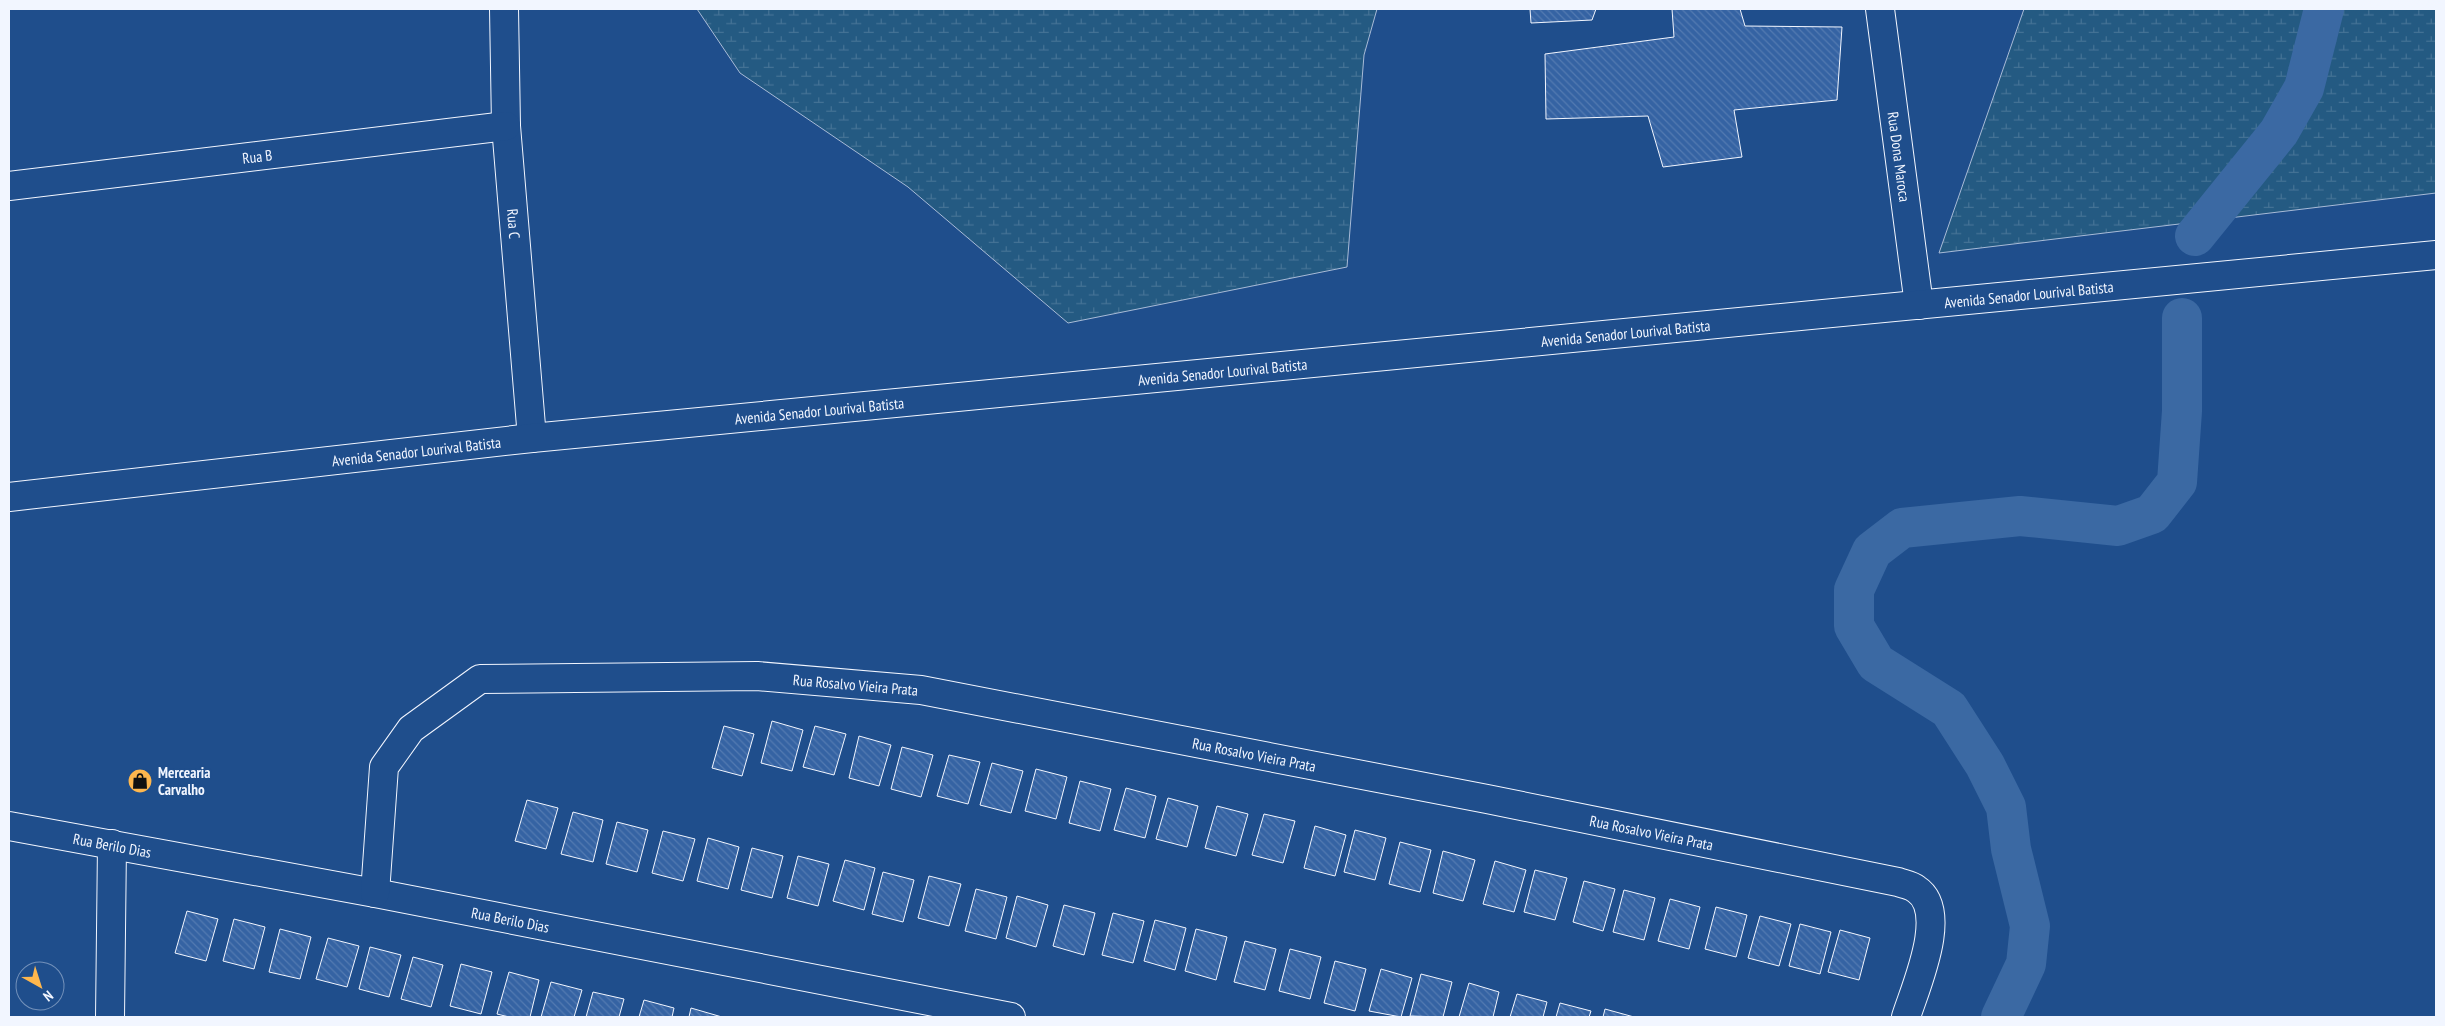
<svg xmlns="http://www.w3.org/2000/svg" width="2445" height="1026" viewBox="0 0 2445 1026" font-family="'PT Sans Narrow',sans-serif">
  <defs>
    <pattern id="wetland-marsh" width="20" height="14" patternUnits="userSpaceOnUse" patternTransform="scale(1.25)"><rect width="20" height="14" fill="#245a82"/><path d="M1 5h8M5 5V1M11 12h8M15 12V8" fill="none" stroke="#447295"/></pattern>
    <pattern id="building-back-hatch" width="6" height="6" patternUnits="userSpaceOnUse" patternTransform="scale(1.25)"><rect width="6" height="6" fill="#3563a3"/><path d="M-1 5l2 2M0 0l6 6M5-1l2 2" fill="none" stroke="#537ab1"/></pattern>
  </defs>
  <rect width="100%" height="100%" fill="#1f4e8c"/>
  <path fill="url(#wetland-marsh)" stroke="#a8bbd7" d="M697 9H1377L1364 55 1347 267 1068 323 908 187 740 73Z
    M2024 9H2436V193L1939 253Z"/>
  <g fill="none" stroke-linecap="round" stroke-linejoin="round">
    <path stroke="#3b69a3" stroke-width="40" d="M2195 236 2279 132 2304 88 2324 9
      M2001 1017 2026 964 2030 926 2011 849 2006 807 1985 765 1949 709 1876 663 1854 626V590L1872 551 1902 528 2020 516 2118 526 2152 514 2177 482 2182 411V318"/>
  </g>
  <path fill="url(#building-back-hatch)" stroke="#f2f6ff" d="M1530 9H1596L1592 20 1531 23Z
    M1672 9H1740L1745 26 1842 27 1837 100 1734 110 1742 157 1663 167 1648 116 1546 119 1545 54 1674 37Z
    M772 721 803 730 792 771 761 763Z
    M724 726 754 734 742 776 712 768Z
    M815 726 846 734 834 775 803 767Z
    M859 736 891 745 879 786 849 778Z
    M902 747 933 755 921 797 891 789Z
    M949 755 980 762 968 804 937 796Z
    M992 763 1023 771 1011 813 980 805Z
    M1036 769 1067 777 1056 819 1025 811Z
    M1080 781 1111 789 1100 831 1069 823Z
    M1126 788 1156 796 1145 838 1114 830Z
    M1168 798 1198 806 1187 847 1156 839Z
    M527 800 558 808 546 849 515 841Z
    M1217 806 1248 814 1236 856 1205 848Z
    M573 812 603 820 593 862 561 854Z
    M1264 814 1295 821 1283 863 1252 855Z
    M617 822 648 830 637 872 606 864Z
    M1315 826 1346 835 1335 876 1304 868Z
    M1355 830 1386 838 1375 880 1344 872Z
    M663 831 695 839 683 881 652 873Z
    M708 838 739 847 728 889 697 881Z
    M1400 842 1431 850 1420 892 1389 884Z
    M752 848 783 856 772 898 741 890Z
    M1443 851 1475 860 1463 901 1433 893Z
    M798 856 829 864 818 906 787 898Z
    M845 860 875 868 864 910 833 901Z
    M1495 861 1526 870 1514 912 1483 904Z
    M1535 870 1567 878 1555 920 1524 912Z
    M883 872 914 880 903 922 872 914Z
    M929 876 961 884 949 926 918 918Z
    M1584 881 1615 889 1603 931 1573 922Z
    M976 889 1007 897 996 939 965 931Z
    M1624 890 1655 898 1644 940 1613 932Z
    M1017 896 1048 905 1036 947 1006 938Z
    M1670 899 1700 907 1689 949 1658 941Z
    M1064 905 1095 913 1084 955 1053 946Z
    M1716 907 1747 915 1736 957 1705 949Z
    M187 911 218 919 206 961 175 953Z
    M1113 913 1144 921 1133 963 1102 955Z
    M1760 916 1791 924 1779 966 1748 958Z
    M234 919 265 927 254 969 223 961Z
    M1155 920 1186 928 1175 970 1144 961Z
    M1800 924 1831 932 1820 974 1789 966Z
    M280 929 311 937 300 979 269 972Z
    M1196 929 1227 937 1216 980 1185 971Z
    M1840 930 1870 938 1859 980 1828 972Z
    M328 938 359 946 347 987 316 979Z
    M1245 941 1276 949 1265 990 1234 982Z
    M370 947 401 955 389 997 359 989Z
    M1290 949 1321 957 1310 999 1279 991Z
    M413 957 443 965 431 1007 401 999Z
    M1335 961 1366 969 1355 1011 1324 1003Z
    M461 964 492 972 481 1014 450 1006Z
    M1381 969 1412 978 1401 1017 1369 1011Z
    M509 972 539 980 530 1017H509L497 1014Z
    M1421 974 1452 982 1443 1017 1410 1016Z
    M551 982 582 990 574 1017H541Z
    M1469 983 1499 992 1493 1017H1459Z
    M593 992 624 999 619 1017H586Z
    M1517 994 1547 1002 1543 1017H1510Z
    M644 1000 674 1008 672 1017H639Z
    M1560 1003 1591 1011 1589 1017H1556Z
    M691 1008 722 1017H689Z
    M1605 1009 1634 1017H1603Z"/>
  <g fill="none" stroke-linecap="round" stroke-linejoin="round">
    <defs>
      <g id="street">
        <path id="s1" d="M504 9 506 126 532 438"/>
        <path id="s2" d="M1880 9 1919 305"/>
        <path id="s3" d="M9 186 506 126"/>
        <path id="s4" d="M9 826 375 893 1011 1017"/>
        <path id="s5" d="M375 893 384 767 411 729 480 679 757 676 921 690 1487 799 1898 882C1903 884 1911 885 1916 889 1950 911 1915 988 1906 1017"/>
        <path d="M110 1017 112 844"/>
      </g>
      <g id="secondary">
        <path id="s6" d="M9 497 532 438 2436 255"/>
      </g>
    </defs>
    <use href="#street" stroke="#f2f6ff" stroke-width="30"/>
    <use href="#secondary" stroke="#f2f6ff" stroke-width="30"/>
    <use href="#street" stroke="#1f4e8c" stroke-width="28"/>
    <use href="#secondary" stroke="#1f4e8c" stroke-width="28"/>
  </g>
  <defs>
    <symbol id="shop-disc" viewBox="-11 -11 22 22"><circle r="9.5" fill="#ffb74d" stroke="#1f4e8c"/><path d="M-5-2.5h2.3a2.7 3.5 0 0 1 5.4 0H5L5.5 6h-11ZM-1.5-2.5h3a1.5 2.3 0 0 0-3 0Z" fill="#111"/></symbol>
  </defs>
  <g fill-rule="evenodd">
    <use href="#shop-disc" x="126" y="767" width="28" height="28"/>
  </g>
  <g text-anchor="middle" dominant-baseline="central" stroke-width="4" stroke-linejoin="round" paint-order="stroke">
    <g font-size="15" fill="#f2f6ff" stroke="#1f4e8c">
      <text stroke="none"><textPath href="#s3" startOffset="250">Rua B</textPath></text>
      <text stroke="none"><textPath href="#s2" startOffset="149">Rua Dona Maroca</textPath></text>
      <text stroke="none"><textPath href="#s1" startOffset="215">Rua C</textPath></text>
      <text stroke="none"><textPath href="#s6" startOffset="2030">Avenida Senador Lourival Batista</textPath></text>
      <text stroke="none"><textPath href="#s6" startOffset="1625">Avenida Senador Lourival Batista</textPath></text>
      <text stroke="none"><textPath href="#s6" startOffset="1220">Avenida Senador Lourival Batista</textPath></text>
      <text stroke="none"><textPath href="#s6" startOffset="815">Avenida Senador Lourival Batista</textPath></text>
      <text stroke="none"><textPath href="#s6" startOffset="410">Avenida Senador Lourival Batista</textPath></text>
      <text stroke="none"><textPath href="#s5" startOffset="634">Rua Rosalvo Vieira Prata</textPath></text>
      <text stroke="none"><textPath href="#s5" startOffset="1039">Rua Rosalvo Vieira Prata</textPath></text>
      <text stroke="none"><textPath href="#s5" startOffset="1444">Rua Rosalvo Vieira Prata</textPath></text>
      <text stroke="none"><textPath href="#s4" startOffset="105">Rua Berilo Dias</textPath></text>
      <text stroke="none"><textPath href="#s4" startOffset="510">Rua Berilo Dias</textPath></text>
    </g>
    <g font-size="15" font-weight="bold" fill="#f2f6ff" stroke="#1f4e8c" text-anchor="start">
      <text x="158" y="772">Mercearia<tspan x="158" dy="17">Carvalho</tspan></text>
    </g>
  </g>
  <rect width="2445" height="1026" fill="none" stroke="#f2f6ff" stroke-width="20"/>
  <g transform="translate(40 986) rotate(141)"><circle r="24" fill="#1f4e8c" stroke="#7391ba"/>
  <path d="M0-4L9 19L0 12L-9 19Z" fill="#ffb74d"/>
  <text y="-8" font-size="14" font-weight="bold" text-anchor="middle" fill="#f2f6ff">N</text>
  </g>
</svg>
